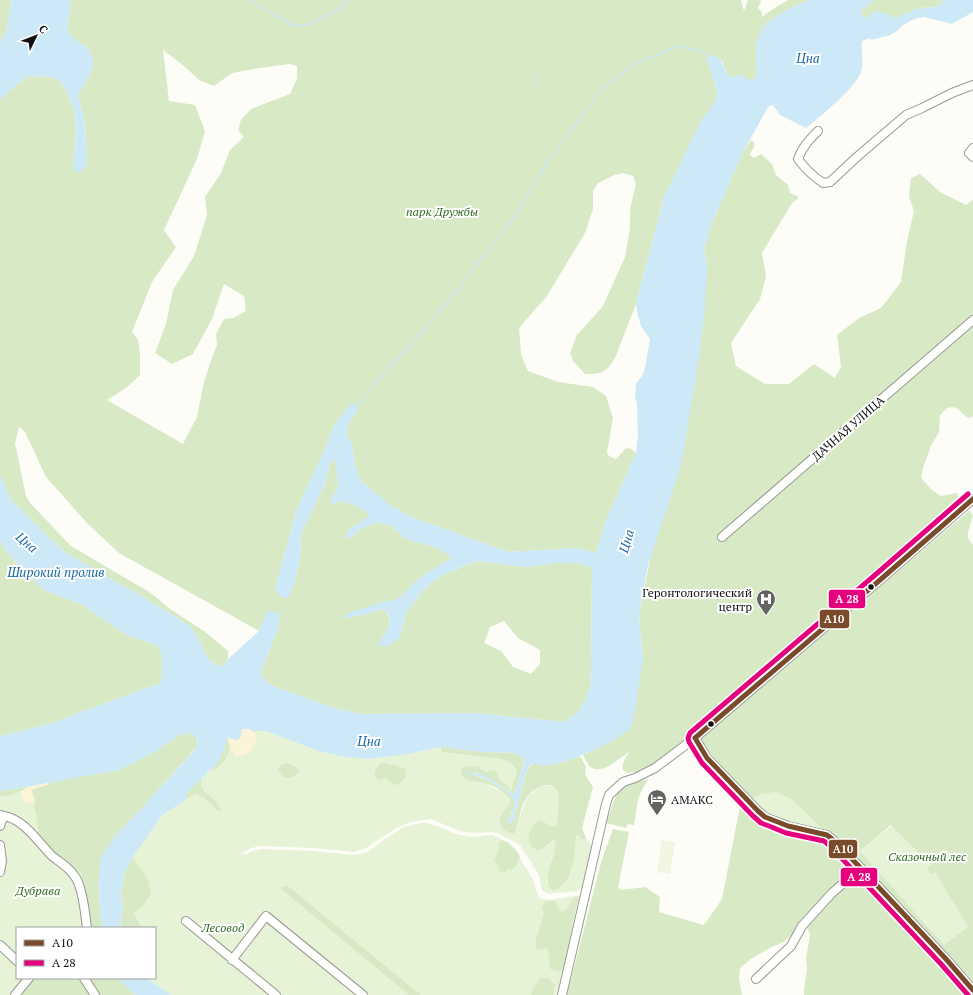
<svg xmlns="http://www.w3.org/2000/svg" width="973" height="995" viewBox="0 0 973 995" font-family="'PT Serif',serif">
  <rect width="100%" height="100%" fill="#fdfcf7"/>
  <path fill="#e7f3d7" d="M242 729 266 731 321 752 346 757 367 759 403 755 441 747V752L501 759 510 763 517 770 515 777 511 792 506 784 500 780 499 777 486 772 481 768 461 774C469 783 469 779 479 781 481 782 483 783 485 784 495 788 502 791 510 799 509 803 508 806 506 809 505 811 501 814 500 817 497 825 505 833 513 834L517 828 519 818 528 796 537 788 541 786H551L555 789 558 793 559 798 557 823 555 827 550 826 541 821 533 825C529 834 527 845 537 850L546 846 554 840 556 844V848L552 857 547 882 574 858 576 839 578 835 583 840 586 838 592 846 584 886 578 891 548 894 542 890 539 875 520 845 499 834 492 832 476 833 460 831 431 819 410 822 393 830 366 848 354 852 314 848 261 846 251 848 243 853 245 855 252 851 262 849 313 851 353 855 361 854 368 852 385 839 404 827 421 823H426L434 825 456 834 470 837 492 835 496 836 512 846 532 878 539 898 549 900 580 895 557 995H421L288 886H283L281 888 410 995H171L146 978H155V928H144L139 923 134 913 142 907 148 880 133 857 162 815 186 800V796L188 792 219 761 227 738Z
    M973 761 956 907 968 927 944 946 860 851Z
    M21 792V796L32 803 35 800 34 807 36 815 39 840 54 855 81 873 92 928H17V978H25L11 995H0V812L1 809H0V797C7 796 14 793 21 792Z
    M776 792 792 800 807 814 827 835 772 820 747 800 759 795Z"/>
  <path fill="#d8eac5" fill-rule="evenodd" d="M0 0H11L7 29 0 43Z
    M70 0H741L744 11 748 0H760L761 2 758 8 762 12V17L773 9 788 0H809L785 11 766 23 756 44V65L758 72 754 79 749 80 730 77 725 69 722 61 707 59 712 74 717 93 715 103 702 119 664 197 636 304 617 353C614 360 609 369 602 372 598 374 590 374 585 374L573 361 570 353 577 335 603 306 625 257 630 228V209L636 184 633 176 623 173 614 175 597 184 593 191V209L585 233 547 296 519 328 521 355 528 371 558 382 593 387 606 396 613 418 607 452 609 456 613 458 616 459 625 449 628 448 631 449 636 453 606 520 596 553 577 548 508 552 412 517 390 505 369 488 360 479 355 466 352 443 346 436 347 426 358 409 334 426 325 449 297 509 275 589 288 597 294 584 300 559 301 534 324 486 331 460H334L336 464C338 482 341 486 330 501L333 505 338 501 355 505 369 513 368 517 349 529 347 540 360 529 373 524 379 523 390 525 406 539 437 548 451 556 450 559 432 570 416 581 402 596 395 600 382 602 345 619 384 609C397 624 385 631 378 645L400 637 406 612 422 592 432 582 443 575 476 561 525 567 555 563H578L592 568 591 669 590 687 585 701 577 713 565 722 473 713 362 714 337 709 276 687 267 682 260 674 278 628 268 611 259 631 119 553 88 524 46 477 25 432 19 427 15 443 26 496 30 503 71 546 151 593 170 609 204 631 228 651V659L223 667 213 663 205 654 199 639 190 626 137 593 119 584 63 551 10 499 0 475V99L28 76 50 77 60 81 65 89 74 109 76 132 73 168 87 156 86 143 85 123 78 95 90 75 89 49 69 35 67 25 70 12ZM163 50 184 66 199 80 214 86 232 73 260 68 289 64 297 66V78L290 94 251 109 241 120 238 130 244 137 230 150 221 173 205 197 207 215 194 256 173 290 166 324 155 353 172 364 193 354 212 319 224 284 244 296 246 311 233 318 224 319 216 334 217 345 211 360 204 382 197 417 183 444 107 400 126 388 140 375V354L138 340 132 332 152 282 176 247 164 230 197 159 205 131 195 105 169 101ZM504 621 518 638 540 650V664L531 674 513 667 501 651 484 643 490 627Z
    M873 0H944C937 11 930 6 921 8 912 10 904 15 896 19L887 14 866 18 863 17 861 14V10L869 5Z
    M751 140C758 144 753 149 750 154L751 156 754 158 761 154 772 164 776 175 788 185 790 193 797 196 798 197V199L792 203 762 253 766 276 760 299 731 343 736 366 765 384H789L814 364 835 378 841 367 837 335 859 318 881 308 901 282 907 241 914 211 909 196 911 178 920 174 940 192 966 205 973 200V416L970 418 965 416 958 409 953 407 947 408 940 415 939 432 931 446 923 468 921 478 932 490 941 496 957 493 960 508 692 733 671 750 654 768 628 773 623 770C621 763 626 758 629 752 620 758 603 774 592 768 588 766 585 759 583 755L612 741 643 660 639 616 707 265 704 249 710 228 721 202 743 152 750 141Z
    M970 510 973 516 968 532V538L973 545V995H804V990L807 969 806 958 810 936 809 931 804 924 800 927 785 941 770 948 752 958 740 968 739 979 742 995H567L602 859 613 829 629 832 618 887 621 890 645 887 660 897 659 912 704 925 722 899 743 791 699 740ZM776 792 792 800 807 814 826 834 765 817 748 800 759 795ZM891 825 931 865 927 868 931 874 935 872 968 927 944 945 860 851Z
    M0 542 16 563 44 590 83 605 126 635 157 645 162 656V674L160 683 49 724 0 736Z
    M188 733C197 734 199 740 196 748L143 807 114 837 98 883 102 928H92L81 873 54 855 39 839 36 815 34 807 35 800 31 792 33 789 47 785 49 782 119 770 154 752 180 735Z
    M227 737 230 748 225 761 214 770 205 771C190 795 220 794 221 812L217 810 203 797 196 794 184 799 185 785Z
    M441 747 483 752 515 753 523 758 524 763 515 793 513 794C500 784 490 779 475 772L471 774C482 777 510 789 514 800 516 804 510 817 508 821L509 823 513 821C515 813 518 804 520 796 523 785 524 772 533 763 549 768 565 762 580 756L586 767C583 776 589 780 593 787L582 828 586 838 583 840 577 835 576 839 574 858 568 879 557 890H552C541 880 555 856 556 843L553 840 542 849 537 850C534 849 531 847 530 844 526 835 532 822 541 820L550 826 555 827C556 825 557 824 557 821 558 818 559 796 558 793 552 778 534 787 527 797 520 807 519 821 515 832L513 834C505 833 497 825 500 817 500 816 504 812 504 811 508 807 509 804 510 799 505 794 501 790 495 787 490 785 484 783 480 782 477 781 473 781 470 781 463 779 459 773 462 767L477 766 486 772C491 769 493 770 497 773L500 780 506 784 511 791 517 770 510 763 501 759 441 752Z
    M288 763 291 765 297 768 299 772C292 780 282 781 278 769L282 764Z
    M386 763 404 768C408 776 404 779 398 785L393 784 384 778 378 781 374 773 379 764Z
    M648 779 640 794 638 800 634 825 627 824 626 828 606 823C610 813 614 796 621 788 626 782 640 780 648 779Z
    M26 787 25 789C19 793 7 796 0 797V791Z
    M501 840 508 842 517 851 520 857 516 866 511 870 508 869 504 873 500 872 499 867 494 859C497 854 500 851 498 845Z
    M133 857 148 880 151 894 142 907 134 913 139 923 144 928H120L123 905 121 894 124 873Z
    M283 886H288L421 995H409L280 888Z
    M576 897 578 899 572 925 569 952 565 968 558 972 550 969 548 948 536 950V940L544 914 542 908 546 901H555L558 907 562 912 568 908 573 899Z
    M25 978H117L135 995H11Z
    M540 978H548L555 985 553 995H531L533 989Z"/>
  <path fill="#fcf4d9" d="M242 729H249L253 731C255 734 256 737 256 740 256 751 244 757 235 756L231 749 227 737 234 739 240 738 242 735 241 731Z
    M49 782 47 785 33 789 32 792 35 800 32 803C25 803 21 799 21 792L25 789 26 787Z"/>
  <path fill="#f0f6e1" d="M662 840 675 842 670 874 657 872Z"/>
  <path fill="#cde8f7" d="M11 0H70V12L67 25 69 35 89 49 94 62 90 75 78 95 85 123 86 143 87 156 86 165 83 171 77 172 73 169 76 132 74 109 65 89 60 81 50 77 28 76 0 99V43L7 29Z
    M809 0H873L869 5 861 10V14L863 17 866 18 871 13 879 11 896 18C904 15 912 10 921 8 930 6 937 11 944 0H973V12L952 24 924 17 918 18 912 20 902 26 897 31 890 35 871 40 870 38 862 41C861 51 864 62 861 72 857 86 819 118 806 128L780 115 773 105H771L768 107 743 152 721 202 710 228 704 249 707 265 705 310 698 364 681 466 648 565 639 616 643 660 633 721C633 723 632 725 631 727 622 740 567 763 551 765 545 766 538 765 532 763 524 772 523 785 520 796 518 804 515 813 513 821L509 824 508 821C510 816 514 809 514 804 516 793 490 781 481 777 476 775 471 775 467 772 483 771 500 785 513 794L515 793 524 763 523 758 515 753 483 752 441 747 403 755 367 759 346 757 321 752 266 731H253L249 729H242L241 731C242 735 241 737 237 740L227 738 224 750 219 761 188 792 186 796V800L162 815 133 857 124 873 121 894 123 905 120 928H102L98 883 101 857 114 837 143 807 193 752 196 748 198 741 194 735 188 733 180 735 154 752 119 770 26 787 0 791V736L49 724 160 683 162 674V656L157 645 126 635 83 605 44 590 16 563 0 542V475L10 499 63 551 119 584 137 593 190 626 199 639 205 654 213 663 223 667 228 659 259 631 268 610 280 614 278 628 260 674 267 682 276 687 337 709 362 714 473 713 565 722 577 713 585 701 590 687 591 669 592 568 578 563H555L525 567 476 561 461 567 443 575 432 582 422 592 406 612 400 637 388 646 377 645C383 637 394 624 388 614 387 612 385 611 384 609L345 619 346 614 382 602 395 600 402 596 416 581 432 570 450 559 451 556 437 548 406 539 390 525 379 523 373 524 360 529 347 540 345 537 349 529 368 517V513L355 505 338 501 332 505 330 501C341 486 338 482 336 464L334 460H331L324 486 301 534 300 559 294 584 288 598 281 597 275 589 297 509 325 449 334 426 350 404 355 405 358 410 347 426 346 436 352 443 355 466 360 479 369 488 390 505 412 517 508 552 577 548 596 553 606 520 636 453 638 435 637 404 635 396 636 384 642 376 645 368 650 339 641 326 638 316 636 304 664 197 702 119 715 102 717 93 712 74 706 59 712 55C726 59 722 75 735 78L740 74 749 80 754 79 758 72 756 65V44L760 32 766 23 785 11Z
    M117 978H146L171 995H135Z"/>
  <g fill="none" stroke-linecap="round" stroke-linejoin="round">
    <path stroke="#cde8f7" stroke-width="1.5" d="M250 0 292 25H308L338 9 348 0
      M536 74 537 85
      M356 408 376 383 448 302 515 216 548 161 601 90 633 65 678 46 705 52 709 58"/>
    <defs>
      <path id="minor" d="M818 131C810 139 802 147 798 159 805 169 813 176 823 183L830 182 858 156 906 115 922 108 952 93 973 85
        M973 148 969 153 973 157
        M722 537 973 320
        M695 738 707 758 758 811 765 817 772 820 788 826 827 835 838 844 946 959 973 990
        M0 815C5 816 10 817 15 820 29 827 41 845 52 856 62 864 73 870 78 882 84 897 85 913 87 928
        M0 826 2 820 5 816
        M0 845 2 861 0 872
        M186 921 276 995
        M0 945 17 961
        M232 960 266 916 363 995
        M84 978 95 995
        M756 979 791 946 802 926 832 893 861 868
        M15 995 29 978
        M562 995 606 804 609 795 623 782 635 778 655 768 695 738 880 580 973 499"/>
    </defs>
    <use href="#minor" stroke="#979795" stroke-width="10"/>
    <use href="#minor" stroke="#fffffe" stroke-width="8"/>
    <defs>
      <path id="bus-1" d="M695 738 707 758 758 811 765 817 788 826 827 835 838 844 946 959 973 990
        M695 738 880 580 973 499"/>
      <path id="bus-2" d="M968 995 941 964 833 849 824 841 786 833 769 826 761 823 753 816 702 763 689 742 688 738 690 733 875 575 968 494"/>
    </defs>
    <use href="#bus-1" stroke="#fff" stroke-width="8"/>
    <use href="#bus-2" stroke="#fff" stroke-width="8"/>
    <use href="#bus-1" stroke="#7a4b2a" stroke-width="5"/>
    <use href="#bus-2" stroke="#e5007d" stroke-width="5"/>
  </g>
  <defs>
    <symbol id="hospital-pin" viewBox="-11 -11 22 30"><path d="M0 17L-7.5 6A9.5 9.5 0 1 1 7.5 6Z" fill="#646362" stroke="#fff"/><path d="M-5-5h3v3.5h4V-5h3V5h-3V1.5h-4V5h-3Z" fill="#fff"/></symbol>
    <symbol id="hotel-pin" viewBox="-11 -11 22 30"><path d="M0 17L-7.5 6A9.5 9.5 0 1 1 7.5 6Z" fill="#646362" stroke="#fff"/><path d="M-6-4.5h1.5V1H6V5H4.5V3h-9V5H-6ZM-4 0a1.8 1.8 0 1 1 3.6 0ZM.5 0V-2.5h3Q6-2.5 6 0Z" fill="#fff"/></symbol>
  </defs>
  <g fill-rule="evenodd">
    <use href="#hospital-pin" x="755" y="588" width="22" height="30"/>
    <use href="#hotel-pin" x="646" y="788" width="22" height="30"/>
  </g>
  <g fill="#111" stroke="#fff" stroke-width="1.5">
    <circle cx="871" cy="587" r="3.5"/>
    <circle cx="711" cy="724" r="3.5"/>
  </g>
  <g text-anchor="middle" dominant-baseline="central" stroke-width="4" stroke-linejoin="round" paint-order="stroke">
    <g font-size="12" font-style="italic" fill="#2f6b1f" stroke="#fff">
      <text x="442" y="211">парк Дружбы</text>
      <text x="927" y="856">Сказочный лес</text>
      <text x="38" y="890">Дубрава</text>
      <text x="223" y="927">Лесовод</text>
    </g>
    <g font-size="12" fill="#111" stroke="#fff">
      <text transform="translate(848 428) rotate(-41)">ДАЧНАЯ УЛИЦА</text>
    </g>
    <g font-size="12" fill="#111" stroke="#fff" text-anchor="end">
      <text x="752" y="592">Геронтологический<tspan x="752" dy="14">центр</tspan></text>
      <text x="671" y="799" text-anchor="start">АМАКС</text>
    </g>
    <g font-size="13" font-style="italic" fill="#1768a6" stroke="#fff">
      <text x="808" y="58">Цна</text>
      <text transform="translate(626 541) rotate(-74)">Цна</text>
      <text transform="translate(27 542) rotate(39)">Цна</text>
      <text x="56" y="572">Широкий пролив</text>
      <text x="369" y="741">Цна</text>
    </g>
  </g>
  <g stroke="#fff" stroke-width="1.5">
    <rect x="828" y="589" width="38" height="20" rx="4" fill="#e5007d"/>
    <rect x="819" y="609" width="31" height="20" rx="4" fill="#7a4b2a"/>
    <rect x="828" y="839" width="30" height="20" rx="4" fill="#7a4b2a"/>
    <rect x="840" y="867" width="38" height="20" rx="4" fill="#e5007d"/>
  </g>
  <g font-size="11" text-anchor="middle" font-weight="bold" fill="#fff">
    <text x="847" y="603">А 28</text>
    <text x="834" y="623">А10</text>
    <text x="843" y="853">А10</text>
    <text x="859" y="881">А 28</text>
  </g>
  <rect x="16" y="927" width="140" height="52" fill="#ffffff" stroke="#a0a0a0"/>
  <rect x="24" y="940" width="20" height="6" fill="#7a4b2a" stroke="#a0a0a0"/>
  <text x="52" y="947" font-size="12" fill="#111111">А10</text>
  <rect x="24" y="960" width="20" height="6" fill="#e5007d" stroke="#a0a0a0"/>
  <text x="52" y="967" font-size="12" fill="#111111">А 28</text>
  <g transform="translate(36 36) rotate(47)" stroke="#ffffff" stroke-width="3" paint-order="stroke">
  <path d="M0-3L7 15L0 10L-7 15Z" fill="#111111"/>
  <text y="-6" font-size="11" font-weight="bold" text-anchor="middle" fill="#111111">С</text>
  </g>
</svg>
